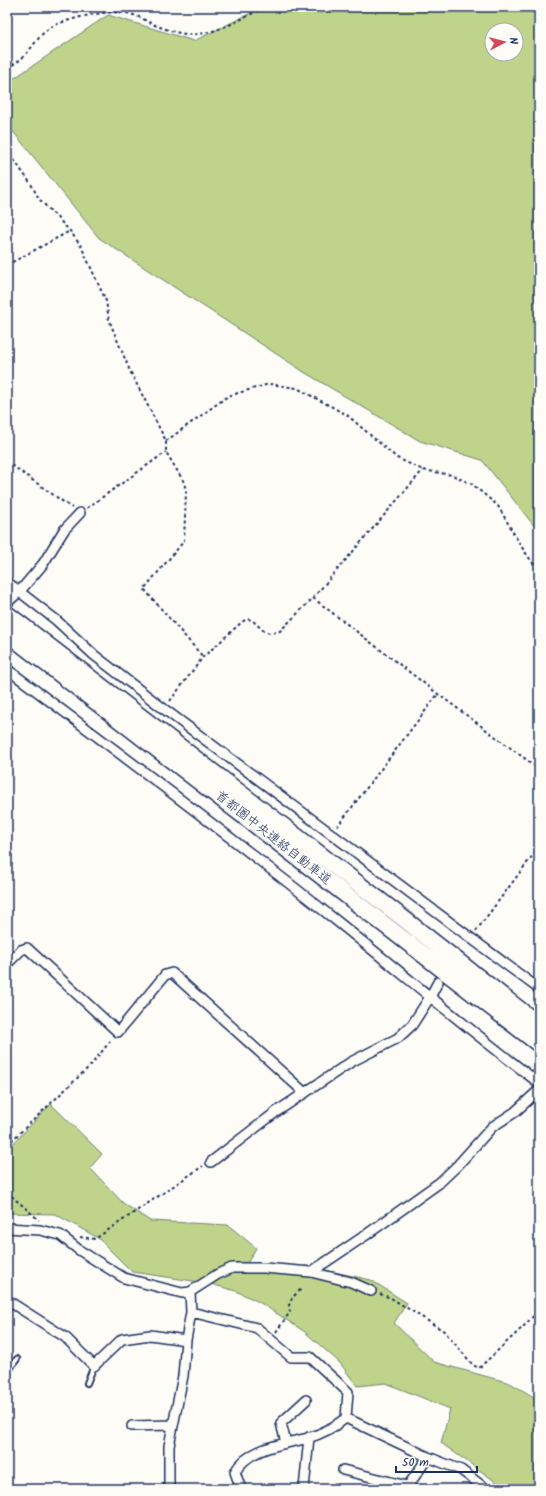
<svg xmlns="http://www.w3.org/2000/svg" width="546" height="1496" viewBox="0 0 546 1496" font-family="Kalam,'Klee One',sans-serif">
  <rect width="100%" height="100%" fill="#fdfcf7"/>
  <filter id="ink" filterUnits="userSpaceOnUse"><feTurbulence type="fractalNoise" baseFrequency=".025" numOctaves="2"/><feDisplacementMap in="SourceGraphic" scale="8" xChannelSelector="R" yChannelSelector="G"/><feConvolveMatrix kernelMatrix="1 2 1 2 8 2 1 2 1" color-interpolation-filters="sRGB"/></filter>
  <g filter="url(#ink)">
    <path fill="#bfd48a" stroke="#6d8274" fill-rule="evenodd" d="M263 7H539V532L482 460 420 441 304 372 99 238 7 124V83L108 15 194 41ZM492 30H516V54H492Z
      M51 1104 102 1154 90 1168 123 1203 150 1221 228 1225 256 1248 242 1272 307 1266 371 1280 407 1303 394 1323 434 1362 510 1383 539 1400V1489H506L441 1443 450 1409 386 1383 357 1386 340 1363 305 1332 259 1302 236 1291 207 1283 132 1272 98 1238 55 1214 7 1213V1150Z"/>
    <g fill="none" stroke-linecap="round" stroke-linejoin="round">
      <defs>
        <path id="lane" d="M7 1372 17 1359
          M87 1383 94 1366"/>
        <path id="street" d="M7 582 56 620 94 655 164 709 539 989
          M9 601 20 591 43 564 64 530 80 513
          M7 669C117 751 226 833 333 918 402 973 469 1030 539 1083
          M7 964 21 950 27 948 118 1032 165 975 172 973 305 1093
          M211 1162 276 1112 351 1062 398 1038 412 1025 430 997 438 982
          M7 1228 40 1230 60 1235 79 1250 124 1278 182 1293 190 1292
          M311 1272 366 1235 439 1183 457 1166 492 1127 515 1112 539 1090
          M7 1303 10 1302 65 1337 94 1366 122 1339 150 1335 186 1340
          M191 1312 257 1328 291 1357H310L348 1392 346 1418C334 1427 322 1434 308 1438 282 1445 249 1447 235 1472L241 1489
          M346 1418 428 1457 461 1470 486 1489
          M132 1426 172 1425
          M286 1443 281 1423 306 1400
          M343 1470 407 1486
          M169 1489V1446L183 1376 186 1340 191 1312 190 1292 218 1274 232 1268H264L311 1272 351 1282 371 1291
          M304 1489 309 1437
          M406 1489 428 1457"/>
        <path id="highway" d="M7 614 404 919 539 1025
          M7 633 539 1044"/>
      </defs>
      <use href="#lane" stroke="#1b2f5e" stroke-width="8"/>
      <use href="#street" stroke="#1b2f5e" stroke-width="12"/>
      <use href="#highway" stroke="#1b2f5e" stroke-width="19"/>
      <path stroke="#1b2f5e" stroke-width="2" stroke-dasharray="3 3" stroke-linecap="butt" d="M7 68C12 65 18 62 22 58 34 47 41 30 57 24 78 17 104 10 126 13 139 15 148 23 160 27 168 30 177 33 186 34 210 37 244 19 263 7
        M7 150 31 184 39 199 70 231 81 246 106 301 109 320 130 371 166 441V452L184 482 186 491 184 541 144 589 203 657
        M7 265 70 231
        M166 441 228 396 269 384 297 388 347 415 397 458 423 470 452 475 472 484 498 506 521 546 539 572
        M7 462 72 508
        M87 508 166 452
        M313 598 438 694 539 769
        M170 701 203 657 242 622 247 619 252 620 265 632 270 633 280 631 313 598 423 470
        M337 827 438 694
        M476 931 539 847
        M7 1145 91 1065 112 1039
        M7 1192 39 1220
        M80 1237 95 1239 203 1166
        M380 1294 391 1298 444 1331 473 1365 479 1368 523 1327 539 1310
        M276 1332 290 1312 289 1305 292 1298 302 1288"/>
      <use href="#lane" stroke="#fdfcf7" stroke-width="4.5"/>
      <use href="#street" stroke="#fdfcf7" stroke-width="9"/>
      <use href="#highway" stroke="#fdfcf7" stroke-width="16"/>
    </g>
  </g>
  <g text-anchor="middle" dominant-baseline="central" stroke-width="3" stroke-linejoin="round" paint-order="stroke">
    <g font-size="13" fill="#1b2f5e" stroke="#fdfcf7">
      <text transform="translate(273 838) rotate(38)">首都圏中央連絡自動車道</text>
    </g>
  </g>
  <rect width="546" height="1496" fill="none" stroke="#fdfcf7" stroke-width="24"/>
  <rect x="12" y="12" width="522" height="1472" fill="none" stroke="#1b2f5e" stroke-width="1.5" filter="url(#ink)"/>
  <g transform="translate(504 42) rotate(83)"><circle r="19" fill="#fdfcf7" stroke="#a3aaba"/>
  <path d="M0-3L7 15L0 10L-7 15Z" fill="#d1495b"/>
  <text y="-6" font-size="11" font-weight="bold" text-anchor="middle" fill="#1b2f5e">N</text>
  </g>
  <path d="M396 1466v6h81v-6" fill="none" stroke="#1b2f5e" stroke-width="2"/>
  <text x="402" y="1466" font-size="12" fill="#1b2f5e" stroke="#fdfcf7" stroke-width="3" paint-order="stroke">50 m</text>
</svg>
